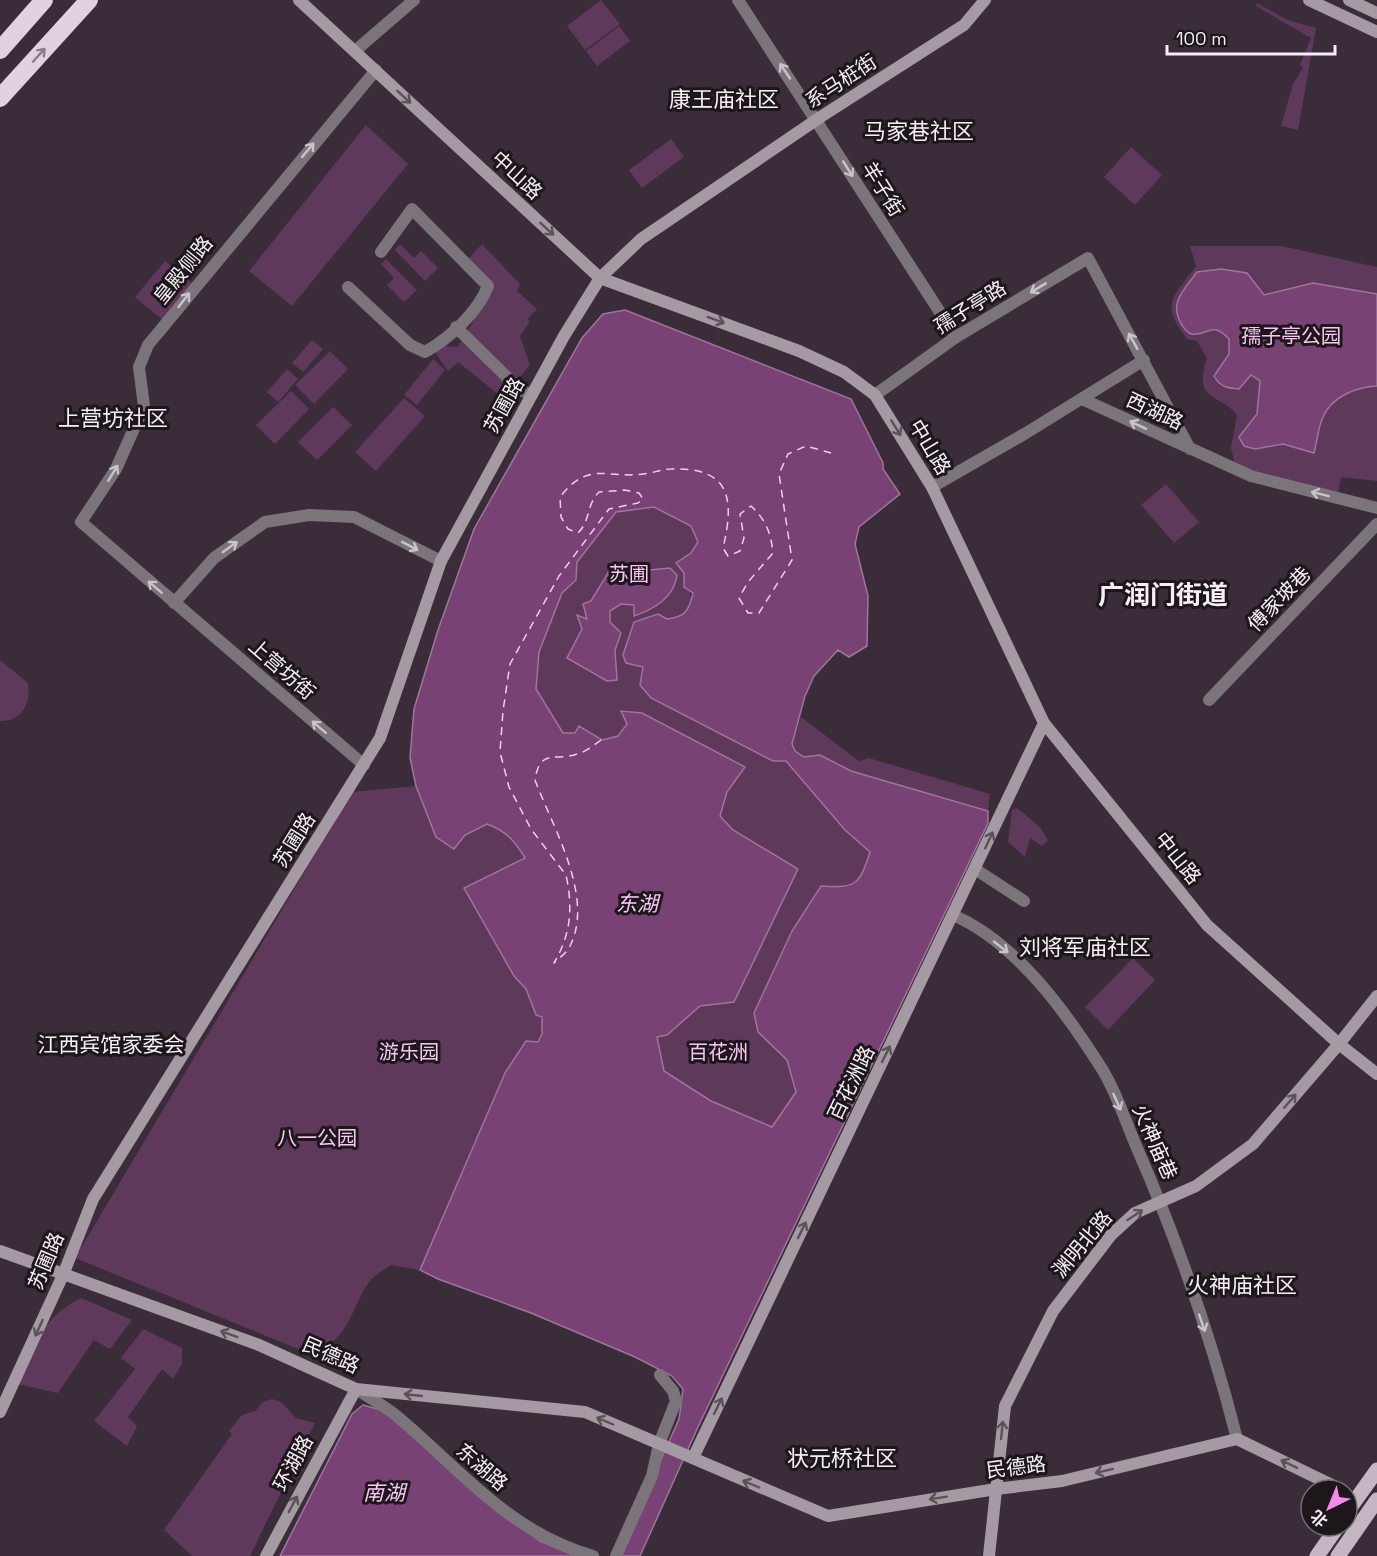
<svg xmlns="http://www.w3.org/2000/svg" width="1377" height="1556" viewBox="0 0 1377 1556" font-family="'Space Grotesk','Noto Sans SC',sans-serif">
  <rect width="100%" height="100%" fill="#3a2c38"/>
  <path fill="#5e395c" d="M601 0 620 24 585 50 567 26Z
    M1257 3 1287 20 1316 28 1298 130 1281 126 1293 84 1303 68 1300 65 1311 38 1256 6Z
    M619 26 630 41 597 66 586 51Z
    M366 125 408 164 292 306 249 271Z
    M671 139 684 157 642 188 629 170Z
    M1131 147 1162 175 1135 205 1104 177Z
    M400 244 414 258 421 251 438 268 425 281 395 250Z
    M482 244 520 284 517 291 537 309 528 318 529 323 520 336 530 365 503 398 458 362 448 371 435 352 445 346 458 347 484 303 492 284 467 260Z
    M1190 246H1282L1377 267V481L1341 477 1338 494 1235 465 1231 448 1237 415C1220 393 1192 403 1207 358L1197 341 1187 339C1160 303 1172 299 1196 266Z
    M386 259 417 290 404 302 387 285 394 278 381 264Z
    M165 261 195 286 165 322 135 297Z
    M312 340 323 349 303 372 292 363Z
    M330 351 348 369 314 404 295 385Z
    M433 359 445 370 417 405 404 395Z
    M287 369 298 379 278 402 267 392Z
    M291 391 309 409 275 444 256 425Z
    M404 398 425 416 376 471 355 452Z
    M333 407 352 425 317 460 298 442Z
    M1166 484 1199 522 1174 543 1141 505Z
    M654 507 692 526 698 542 684 573C706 623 671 618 634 628L627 641 643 667 651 698 773 761H786L845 830 870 852C859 886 856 888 820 886L792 931 754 1013 758 1032 787 1060 796 1093 772 1127 711 1101 664 1071 657 1037C695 1029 771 905 797 869L733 830 720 816 727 792 745 767 621 712 628 723 618 736 601 740 579 726 575 733H563L536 689 539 652 562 593 576 580 577 562 616 512Z
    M0 660 28 683C31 702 23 722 0 721Z
    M801 717 859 761 869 758 990 794 988 811 851 771 820 755 804 757 795 751 792 744Z
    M416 786 436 837 465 835 487 824C506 831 515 841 525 858L465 888 514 976 526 989 536 1015 542 1017V1034L538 1042 505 1073 420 1270 391 1265C384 1270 374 1275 369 1282 349 1311 349 1349 303 1351L75 1258 352 792Z
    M1017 808 1040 827 1048 840 1042 846 1030 838 1025 857 1008 842 1012 810Z
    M1133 958 1155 980 1108 1030 1085 1007Z
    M81 1298 132 1320 110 1349 94 1340 58 1393 17 1384C34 1345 41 1318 81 1298Z
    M143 1329 182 1348V1364L173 1379 162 1369 128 1417 137 1426 127 1446 94 1421 135 1369 121 1358Z
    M272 1399 281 1402 296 1418 315 1423 250 1556H192L164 1530 232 1434 229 1431 242 1415 255 1411 263 1402Z"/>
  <path fill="#794275" stroke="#9e759b" stroke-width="1.5" fill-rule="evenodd" d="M1221 269 1247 273 1264 295 1313 283 1377 294V386C1357 387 1332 396 1323 417 1318 428 1317 442 1314 453L1283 444 1255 449 1244 446 1239 437 1257 414 1260 381 1251 375 1239 389C1227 388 1220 387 1214 376L1229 354V339C1211 320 1209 336 1192 334 1186 333 1185 329 1182 325 1168 303 1184 290 1197 272Z
    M625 310 851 399 883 463V469L900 494 859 527 855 544 868 596 867 646 849 657 838 650 814 676 805 696 792 744 795 751 804 757 820 755 851 771 988 811V823L698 1427 640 1556H618L679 1419 683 1389 672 1376 635 1357 531 1313 438 1279 420 1270 505 1073 526 1041 538 1042 542 1034V1017L536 1015 526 989 514 976 464 888 525 858C515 841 506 831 487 824L465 835 454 849 436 837 416 786 410 758 414 709 438 630 474 529 582 338 603 314ZM654 507 691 526 698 542 691 553 676 563 684 573V587L693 593C689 611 685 617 667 619L658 614 634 622 623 655 626 663 643 667 640 685 651 698 773 761H786L845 830 870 852C859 886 856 888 821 886L792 931 754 1013 758 1032 787 1060 796 1092 772 1127 711 1101 664 1071 657 1037 667 1035 700 1006 734 1002 798 869 733 830 720 816 727 792 745 767 642 713 621 711 627 724 618 736 602 740 579 726 575 733H563L536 689 539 652 562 593 576 580 577 562 616 512Z
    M635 564 649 570 670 568 677 575C674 598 654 609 634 616V605L621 604 610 611V622L621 633 615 650 617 680 607 681 567 658 582 629 577 615 587 619 583 604 591 601 611 568Z
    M363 1405 384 1411 486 1501 540 1541 576 1556H280L352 1414Z"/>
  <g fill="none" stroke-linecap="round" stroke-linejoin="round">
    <path stroke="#fac9f5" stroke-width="1.5" stroke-dasharray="8 6" stroke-linecap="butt" d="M601 740C594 745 586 752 577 754 556 762 540 747 535 780 552 826 595 897 570 946 567 953 559 958 554 963 571 934 573 908 566 875L531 829 509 787 500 752 503 711 510 664 559 576 609 509 638 503 643 499 639 493 625 490 599 492C586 505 591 520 578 533L568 529 561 517 560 497C589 460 606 479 644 474 653 473 662 469 671 469 730 467 735 498 723 548L728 556 740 551 744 538 740 514 751 506C766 520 771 533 773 553L748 582 739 598 748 613H759L792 560 779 474 788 454 806 446 831 453"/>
    <path stroke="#7b747a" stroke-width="12" d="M738 0 956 337
      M355 51 414 0
      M348 287 410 345 425 352C450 338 478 312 488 286L412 209 381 252
      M456 327 519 389 532 395
      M875 395 956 337 1088 258 1190 449
      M1082 399 1251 476 1377 508
      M932 487 1026 433 1144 360
      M174 603 214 558 265 522 309 515 354 517 441 561
      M1209 700 1377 524
      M364 765 81 522 116 469 144 406 139 367 148 345 376 70
      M975 869 1024 901
      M953 915C1016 942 1066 1012 1102 1069 1117 1093 1126 1123 1137 1148 1178 1242 1212 1340 1237 1439
      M356 1389C370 1398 385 1406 398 1417 462 1471 509 1532 593 1556
      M616 1556 652 1476 659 1444 676 1401 673 1391 660 1375"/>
    <path stroke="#a59aa3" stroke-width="12" d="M299 0 600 278 799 351 844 372 875 395 932 487 1044 723 1207 925 1339 1044 1377 1074
      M1309 0 1377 32
      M1349 0 1377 13
      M0 1251 259 1345 356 1389 585 1412 828 1516 996 1489 1062 1481 1237 1439 1342 1490
      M0 1412 63 1275 93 1199 380 738 441 561 564 336 600 278 641 239 822 116 964 25 985 0
      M693 1458 1044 723
      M266 1556 356 1389
      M989 1556 1005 1406 1053 1311 1111 1235 1135 1213 1196 1186 1253 1144 1339 1044 1377 996"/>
    <path stroke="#c5b6c3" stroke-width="15" d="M1347 1512 1377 1470
      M1317 1556 1338 1526
      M1338 1556 1377 1500"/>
    <path stroke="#e2d1e0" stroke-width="18" d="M0 50 44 0
      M0 98 89 0"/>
  </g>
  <defs><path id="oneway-shaft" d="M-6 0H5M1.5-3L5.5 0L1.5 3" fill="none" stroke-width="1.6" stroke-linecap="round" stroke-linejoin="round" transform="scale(1.5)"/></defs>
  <use stroke="#897d88" href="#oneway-shaft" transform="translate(39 55) rotate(-48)"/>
  <g stroke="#cbc3ca">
    <use href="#oneway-shaft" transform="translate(785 71) rotate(-124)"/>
    <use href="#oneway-shaft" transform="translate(308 150) rotate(-50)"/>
    <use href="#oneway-shaft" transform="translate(848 169) rotate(58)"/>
    <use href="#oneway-shaft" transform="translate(1038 288) rotate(149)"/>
    <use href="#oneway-shaft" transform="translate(184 300) rotate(-52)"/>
    <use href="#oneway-shaft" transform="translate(1133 341) rotate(-119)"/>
    <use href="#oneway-shaft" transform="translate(1138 425) rotate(-155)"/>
    <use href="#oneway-shaft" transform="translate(113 473) rotate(-59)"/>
    <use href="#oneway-shaft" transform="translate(1320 494) rotate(-166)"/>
    <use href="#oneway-shaft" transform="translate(410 546) rotate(27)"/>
    <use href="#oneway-shaft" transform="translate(230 547) rotate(-36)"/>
    <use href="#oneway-shaft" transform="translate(155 587) rotate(-139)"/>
    <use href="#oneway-shaft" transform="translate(319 727) rotate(-139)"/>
    <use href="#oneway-shaft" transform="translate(1001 947) rotate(38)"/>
    <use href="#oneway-shaft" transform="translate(1117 1102) rotate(66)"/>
    <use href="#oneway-shaft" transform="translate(1202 1323) rotate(71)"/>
  </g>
  <g stroke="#5a5259">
    <use href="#oneway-shaft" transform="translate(404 97) rotate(43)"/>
    <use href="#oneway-shaft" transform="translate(547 229) rotate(43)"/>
    <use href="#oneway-shaft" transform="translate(716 320) rotate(20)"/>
    <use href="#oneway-shaft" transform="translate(896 428) rotate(58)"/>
    <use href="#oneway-shaft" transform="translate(989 840) rotate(-65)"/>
    <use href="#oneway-shaft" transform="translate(886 1054) rotate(-64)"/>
    <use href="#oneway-shaft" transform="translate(1290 1101) rotate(-49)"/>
    <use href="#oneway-shaft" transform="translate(1135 1215) rotate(-33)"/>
    <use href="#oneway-shaft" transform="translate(802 1230) rotate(-64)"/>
    <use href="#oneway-shaft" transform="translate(39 1328) rotate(114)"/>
    <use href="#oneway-shaft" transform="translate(229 1334) rotate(-160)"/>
    <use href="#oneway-shaft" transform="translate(413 1395) rotate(-174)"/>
    <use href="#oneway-shaft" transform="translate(718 1406) rotate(-64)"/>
    <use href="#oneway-shaft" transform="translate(605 1421) rotate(-157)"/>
    <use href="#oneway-shaft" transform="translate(1002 1430) rotate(-84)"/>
    <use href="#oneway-shaft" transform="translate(1289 1464) rotate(-154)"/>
    <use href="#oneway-shaft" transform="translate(1104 1471) rotate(167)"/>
    <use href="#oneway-shaft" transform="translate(751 1484) rotate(-157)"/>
    <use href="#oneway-shaft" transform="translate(938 1498) rotate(171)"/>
    <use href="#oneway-shaft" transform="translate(293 1504) rotate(-62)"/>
  </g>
  <g text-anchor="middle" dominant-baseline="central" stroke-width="6" stroke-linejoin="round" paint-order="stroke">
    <g font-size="20" fill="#f6edf5" stroke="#1d171c">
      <text transform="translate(841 81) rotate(-33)">系马桩街</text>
      <text transform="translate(517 175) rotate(43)">中山路</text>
      <text transform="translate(883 189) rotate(58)">羊子街</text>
      <text transform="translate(183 270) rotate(-51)">皇殿侧路</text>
      <text transform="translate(970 307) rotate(-32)">孺子亭路</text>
      <text transform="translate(504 405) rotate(-61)">苏圃路</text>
      <text transform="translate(1155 411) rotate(25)">西湖路</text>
      <text transform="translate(930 447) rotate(59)">中山路</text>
      <text transform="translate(1279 599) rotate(-46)">傅家坡巷</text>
      <text transform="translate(282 669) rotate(41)">上营坊街</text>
      <text transform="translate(294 840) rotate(-58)">苏圃路</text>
      <text transform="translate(1178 858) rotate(51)">中山路</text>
      <text transform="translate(851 1083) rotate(-64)">百花洲路</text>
      <text transform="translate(1155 1142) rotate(66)">火神庙巷</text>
      <text transform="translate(1082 1244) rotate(-50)">渊明北路</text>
      <text transform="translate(46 1261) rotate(-67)">苏圃路</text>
      <text transform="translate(331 1355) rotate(24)">民德路</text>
      <text transform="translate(293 1463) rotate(-62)">环湖路</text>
      <text transform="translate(482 1467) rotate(41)">东湖路</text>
      <text transform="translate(1016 1467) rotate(-7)">民德路</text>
    </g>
    <g font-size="20" fill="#f6c5f1" stroke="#1d171c">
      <text x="1291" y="336">孺子亭公园</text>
      <text x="629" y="574">苏圃</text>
      <text x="409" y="1052">游乐园</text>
      <text x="718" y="1052">百花洲</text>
      <text x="317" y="1138">八一公园</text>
    </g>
    <g font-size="21" font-style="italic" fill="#fac9f5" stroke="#1d171c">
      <text x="637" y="903">东湖</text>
      <text x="384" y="1492">南湖</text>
    </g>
    <g font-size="21" fill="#f6edf5" stroke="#1d171c">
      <text x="111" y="1044">江西宾馆家委会</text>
    </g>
    <g font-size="22" fill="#f6edf5" stroke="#1d171c">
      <text x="724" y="99">康王庙社区</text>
      <text x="919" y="131">马家巷社区</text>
      <text x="113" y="418">上营坊社区</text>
      <text x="1085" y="947">刘将军庙社区</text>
      <text x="1242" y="1285">火神庙社区</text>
      <text x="842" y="1458">状元桥社区</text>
    </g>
    <g font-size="26" font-weight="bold" fill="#f6edf5" stroke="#1d171c">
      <text x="1163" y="595">广润门街道</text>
    </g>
  </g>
  <g transform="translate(1329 1508) rotate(223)"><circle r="28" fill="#1d171c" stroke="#746d73" stroke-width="1.5"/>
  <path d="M0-4.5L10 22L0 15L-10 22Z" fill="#f589ee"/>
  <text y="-9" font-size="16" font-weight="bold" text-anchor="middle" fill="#f6edf5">北</text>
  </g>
  <path d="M1167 45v9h168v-9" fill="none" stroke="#f6edf5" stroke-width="3"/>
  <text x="1176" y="45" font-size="18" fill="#f6edf5" stroke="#1d171c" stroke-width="4.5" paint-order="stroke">100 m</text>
</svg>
